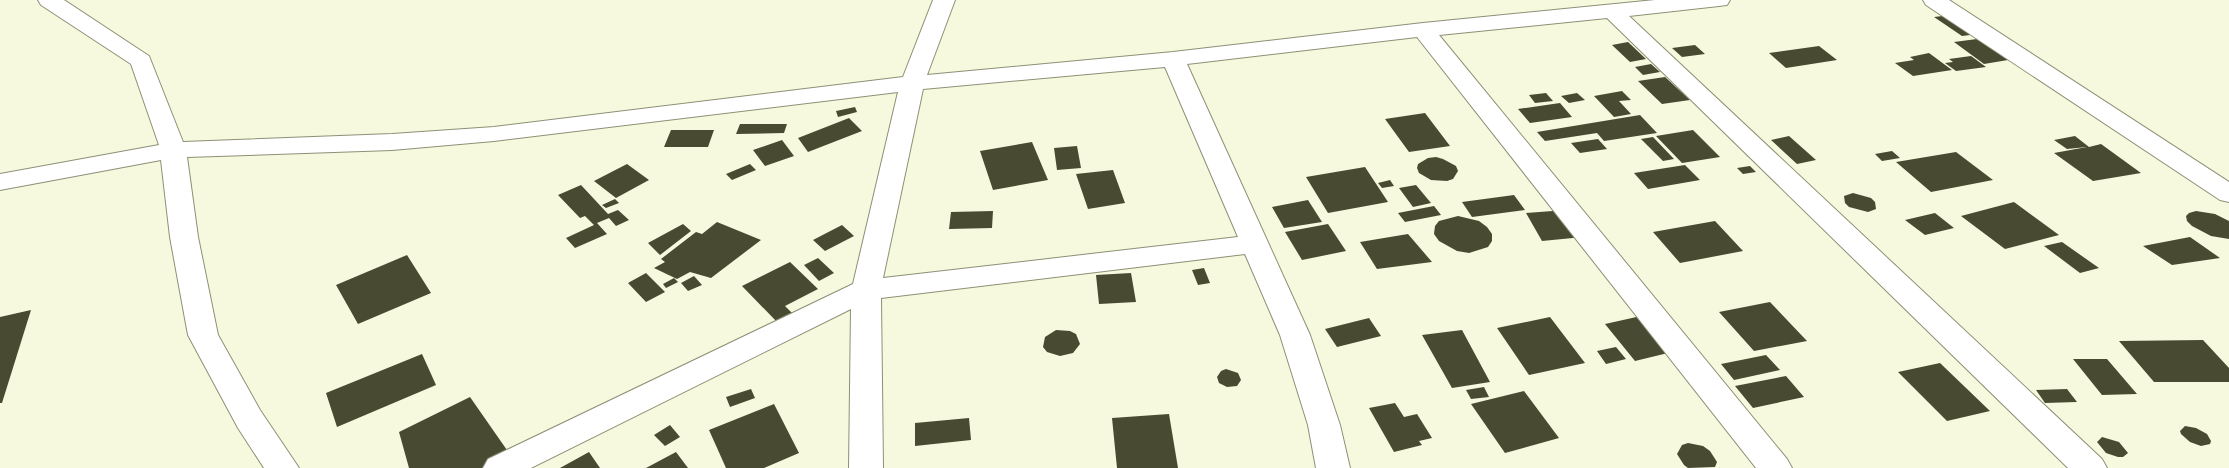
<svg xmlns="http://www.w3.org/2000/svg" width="2229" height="468" viewBox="0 0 2229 468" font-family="'PT Sans Narrow',sans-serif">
  <rect width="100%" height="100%" fill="#f6f9dd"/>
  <path fill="#484a32" d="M1951 15 1978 34 1962 36 1934 17Z
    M1977 39 2008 60 1984 64 1954 42Z
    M1628 42 1646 59 1630 62 1612 45Z
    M1695 45 1705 54 1682 57 1672 48Z
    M1819 46 1837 60 1786 68 1769 53Z
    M1929 53 1952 70 1913 76 1895 63 1914 60 1910 57Z
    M1971 56 1986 67 1956 71 1945 63 1953 62 1949 59Z
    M1651 64 1660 72 1643 75 1635 67Z
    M1665 77 1690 100 1662 104 1638 81Z
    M1622 91 1631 100 1619 101 1631 114 1614 117 1594 96Z
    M1546 93 1553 101 1535 103 1529 95Z
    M1577 93 1585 100 1569 103 1561 96Z
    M1560 103 1572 117 1530 123 1518 109Z
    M855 107 857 112 838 117 836 111Z
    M1425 113 1450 146 1409 152 1385 119Z
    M1640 115 1657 133 1604 141 1597 133 1545 141 1537 132Z
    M849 118 862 131 808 152 798 138Z
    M740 124H787L784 133 736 134Z
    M671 130H714L708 147H664Z
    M1693 130 1720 157 1682 163 1656 136Z
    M1789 136 1816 160 1797 164 1771 140Z
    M2075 136 2089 147 2101 144 2141 173 2093 181 2054 153 2087 147 2067 149 2054 140Z
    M1653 137 1674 159 1663 161 1641 139Z
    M1598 139 1607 149 1580 153 1571 143Z
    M782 140 794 156 765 166 753 150Z
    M1032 142 1048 180 993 190 980 151Z
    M1077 146 1081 168 1057 170 1054 148Z
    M1892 151 1900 158 1882 161 1875 154Z
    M1956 152 1993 180 1931 192 1896 162Z
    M1436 157 1443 159 1456 166 1458 171 1453 179 1447 181 1431 180 1419 173 1417 168 1418 164 1428 158Z
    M627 164 649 180 616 198 594 181Z
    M750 164 756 170 732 180 726 174Z
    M1685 165 1700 180 1648 189 1634 173Z
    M1750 166 1756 172 1743 174 1737 168Z
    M1365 167 1388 202 1328 213 1306 177Z
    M1113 170 1125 203 1088 209 1076 174Z
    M1390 180 1394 186 1382 188 1378 183Z
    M581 185 608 214 618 210 629 220 616 226 609 218 597 223 607 234 575 248 566 238 594 225 585 216 580 218 558 195Z
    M1416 185 1431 203 1413 207 1399 188Z
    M1853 193 1871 198 1875 202 1876 209 1868 212 1849 207 1845 203 1844 196Z
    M1514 195 1525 210 1472 217 1462 202Z
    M615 199 619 203 606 208 602 205Z
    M1308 200 1322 222 1284 228 1272 207Z
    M2014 202 2059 235 2005 249 1961 216Z
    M1434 206 1441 215 1405 222 1398 213Z
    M1566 210 1583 237 1542 241 1526 213Z
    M993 211 992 228 949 229 951 212Z
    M2196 211 2215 214 2229 221V239L2211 236 2192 226 2187 221 2186 216 2189 213Z
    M1935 213 1954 228 1925 235 1905 220Z
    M1458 216 1479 221 1487 227 1492 234V241L1488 247 1469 253 1457 251 1439 241 1434 234 1435 226 1439 221Z
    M1715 221 1743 251 1680 263 1653 232Z
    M717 222 761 240 711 278 690 272 677 279 654 268 665 262 661 259 696 232 702 234Z
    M683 224 691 231 660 255 648 243Z
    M1328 224 1346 251 1302 260 1285 232Z
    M842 225 854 236 825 251 813 240Z
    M1408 234 1432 262 1377 269 1360 242Z
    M2190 237 2220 258 2172 265 2143 246Z
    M2062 242 2099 268 2080 273 2044 246Z
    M407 255 431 293 358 324 336 285Z
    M818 258 834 273 819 281 804 265Z
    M790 262 818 289 785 306 793 314 777 322 742 286Z
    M1204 268 1210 283 1198 285 1192 270Z
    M646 273 665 292 646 302 628 283Z
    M1131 273 1136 302 1099 304 1096 275Z
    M694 276 702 285 688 291 681 283Z
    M674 278 678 282 666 288 663 284Z
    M1770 302 1807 341 1754 351 1719 312Z
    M31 310 2 403H0V317Z
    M1641 316 1672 352 1635 361 1605 324Z
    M1550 317 1585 363 1529 375 1497 328Z
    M1369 318 1381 336 1337 347 1325 329Z
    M1056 330 1070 331 1076 334 1080 344 1073 353 1060 356 1047 352 1043 347 1045 337Z
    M1462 330 1490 382 1452 388 1422 335Z
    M2203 340 2229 368V382H2154L2119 341Z
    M1616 347 1626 359 1606 364 1597 351Z
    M422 354 436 385 337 427 326 393Z
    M1766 355 1780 370 1734 380 1721 364Z
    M2073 359H2107L2137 394 2102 395Z
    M1940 363 1990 411 1947 421 1898 372Z
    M1226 369 1238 373 1241 380 1237 386 1227 387 1219 383 1217 377 1221 371Z
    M1786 376 1804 397 1753 408 1735 386Z
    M1484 387 1489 397 1471 399 1466 390Z
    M751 389 755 398 730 407 726 397Z
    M2067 389 2077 402 2045 403 2036 390Z
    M1524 391 1559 438 1505 453 1471 404Z
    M470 397 509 453 482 468H409L399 432Z
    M1395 403 1404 417 1417 414 1432 438 1419 441 1422 445 1394 452 1369 408Z
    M774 404 799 453 764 468H726L709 430Z
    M1169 414 1178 468H1117L1112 418Z
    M969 418 971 440 915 446V423Z
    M670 425 680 437 665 446 654 435Z
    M2185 426 2196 428 2207 434 2211 441 2210 444 2201 446 2190 442 2181 434 2180 431Z
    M2102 437 2119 442 2128 453 2123 457H2118L2106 453 2097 442Z
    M1688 443 1703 446 1710 451 1717 462 1715 467 1688 468 1684 465 1677 454 1682 445Z
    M589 452 600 468H560Z
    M676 452 688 468H646Z"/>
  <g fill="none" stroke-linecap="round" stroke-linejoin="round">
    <defs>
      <path id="minor" d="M38 0H64L149 56 183 142 392 134 494 127 903 77 933 0H955L927 75 1173 52 1423 23 1655 0H1730L1727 5 1719 6 1629 16 2102 459 2107 468H2068L1607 18 1439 35 1787 459 1792 468H1756L1417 37 1187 64 1310 335 1340 425 1350 468H1316L1308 425 1280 335 1245 254 881 298 883 468H849L851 309 531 468H483L488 459 853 284 898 92 494 141 392 150 187 157 198 237 218 335 260 410 299 468H264L238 428 188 335 170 237 161 160 0 190V174L159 145 131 64 41 5ZM1165 67 1238 237 883 278 923 89Z
        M1923 0H1949L2229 182V202L2220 200 1926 5Z"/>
    </defs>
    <use href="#minor" stroke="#8d9076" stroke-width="2"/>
    <use href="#minor" fill="#fff" fill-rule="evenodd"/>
  </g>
</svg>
